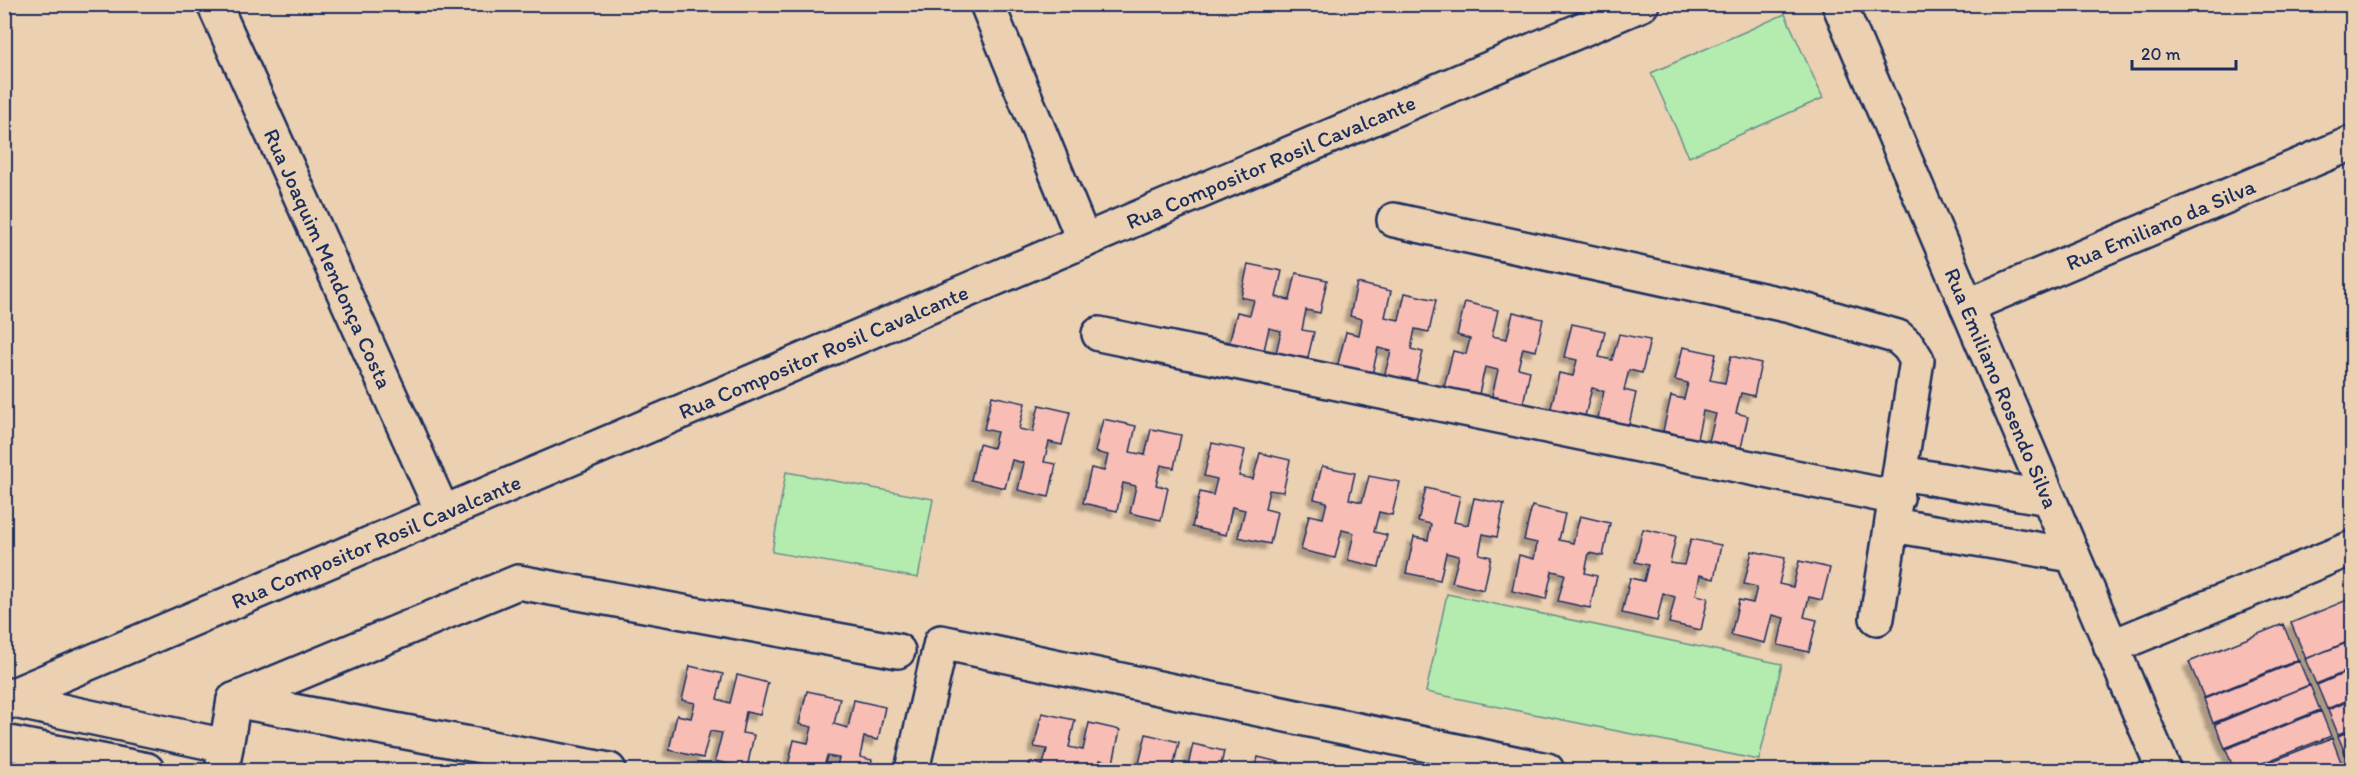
<svg xmlns="http://www.w3.org/2000/svg" width="2357" height="775" viewBox="0 0 2357 775" font-family="Itim,sans-serif">
  <defs>
    <filter id="shadow"><feDropShadow dx="-5.5" dy="5.5" stdDeviation="1.5" flood-color="#0004"/></filter>
  </defs>
  <rect width="100%" height="100%" fill="#ebd0b2"/>
  <filter id="ink" filterUnits="userSpaceOnUse"><feTurbulence type="fractalNoise" baseFrequency=".0167" numOctaves="2"/><feDisplacementMap in="SourceGraphic" scale="12" xChannelSelector="R" yChannelSelector="G"/><feConvolveMatrix kernelMatrix="1 2 1 2 8 2 1 2 1" color-interpolation-filters="sRGB"/></filter>
  <g filter="url(#ink)">
    <path fill="#b4ecb0" stroke="#688e87" stroke-width="1.5" d="M1785 14 1823 98 1689 157 1651 73Z
      M786 472 933 499 918 578 772 552Z
      M1447 594 1782 664 1759 760 1426 692Z"/>
    <path fill="#f8bdb5" stroke="#1b2f5e" stroke-width="1.5" filter="url(#shadow)" d="M1248 264 1282 271 1276 297 1290 300 1296 273 1327 280 1320 313 1306 310 1302 330 1314 332 1306 365 1275 358 1281 331 1269 328 1263 355 1228 348 1237 312 1250 315 1254 300 1241 297Z
      M1357 283 1391 291 1385 317 1399 320 1405 293 1436 300 1429 332 1415 329 1411 349 1423 352 1415 384 1384 377 1391 351 1378 348 1372 375 1337 368 1346 332 1359 335 1362 319 1350 316Z
      M1465 302 1498 310 1492 336 1507 339 1513 312 1543 319 1536 351 1523 348 1518 368 1530 371 1523 404 1492 396 1498 370 1485 367 1479 394 1444 387 1453 351 1466 354 1470 339 1457 335Z
      M1572 324 1605 331 1599 357 1612 360 1619 334 1650 340 1642 373 1629 370 1624 390 1636 393 1629 425 1598 418 1604 391 1592 388 1585 416 1551 408 1559 373 1573 376 1577 360 1564 357Z
      M1683 347 1716 354 1710 380 1725 383 1731 356 1761 363 1754 396 1741 393 1736 413 1748 416 1741 448 1709 441 1716 414 1703 411 1697 439 1663 431 1671 396 1684 399 1688 383 1675 380Z
      M992 396 1025 403 1019 429 1033 432 1039 405 1070 412 1062 445 1049 442 1044 462 1056 464 1049 497 1018 490 1024 463 1012 460 1005 488 971 480 979 444 993 448 997 432 984 429Z
      M1103 419 1136 426 1130 452 1145 455 1151 429 1181 435 1174 468 1161 465 1156 485 1168 488 1161 520 1130 513 1136 486 1123 483 1117 511 1083 503 1091 468 1104 471 1108 455 1095 452Z
      M1212 443 1245 450 1239 476 1253 479 1260 453 1290 460 1283 492 1269 490 1265 509 1277 512 1270 544 1238 537 1245 510 1232 507 1226 535 1192 527 1200 492 1213 495 1217 479 1204 476Z
      M1322 466 1355 473 1349 499 1362 502 1369 476 1400 482 1392 515 1379 512 1374 532 1387 535 1379 567 1348 560 1354 533 1342 530 1335 558 1301 550 1309 515 1323 518 1327 502 1314 499Z
      M1426 488 1460 496 1454 522 1468 525 1474 498 1504 504 1497 537 1483 534 1479 554 1491 557 1484 590 1452 582 1459 556 1446 553 1440 580 1406 573 1414 537 1428 540 1431 524 1418 521Z
      M1532 506 1565 514 1559 540 1573 543 1580 516 1610 523 1603 556 1589 553 1585 573 1597 576 1590 608 1558 601 1565 574 1552 571 1546 599 1512 591 1519 555 1534 559 1537 543 1524 540Z
      M1643 529 1676 536 1670 563 1684 565 1691 539 1721 545 1714 579 1700 575 1696 595 1708 598 1701 630 1669 623 1675 597 1663 593 1657 621 1622 613 1630 578 1644 581 1648 565 1635 562Z
      M1752 551 1785 558 1779 584 1793 587 1799 561 1830 568 1822 600 1809 597 1804 617 1817 620 1809 652 1778 645 1784 618 1772 615 1765 643 1731 635 1739 600 1753 603 1757 587 1744 584Z
      M2352 598V640L2306 659 2291 623Z
      M2283 624 2298 660 2204 698 2189 662Z
      M2352 641V669L2316 684 2305 659Z
      M2299 661 2309 685 2213 723 2204 699Z
      M690 666 723 674 717 699 730 703 737 675 768 683 760 715 746 712 742 733 754 735 747 768 715 761 722 733 710 731 703 758 669 750 677 715 691 718 695 703 682 700Z
      M2352 670V698L2327 709 2317 685Z
      M2310 685 2320 710 2225 748 2215 724Z
      M807 691 840 698 834 724 848 728 854 700 885 707 878 740 864 737 860 757 872 760 870 770H836L839 758 827 756 823 770H787L794 740 808 743 812 727 799 724Z
      M2352 700V729L2338 734 2328 710Z
      M2321 711 2331 736 2245 770H2234L2226 749Z
      M1042 713 1075 720 1069 747 1083 750 1089 723 1120 730 1113 763 1100 760 1097 770H1028L1030 762 1043 765 1047 749 1034 747Z
      M2352 730V759L2348 760 2338 736Z
      M1146 734 1179 742 1173 768 1185 770H1150L1138 768Z
      M2332 738 2341 762 2320 770H2249Z
      M1193 744 1224 751 1220 770H1187Z
      M1258 757 1291 765 1290 770H1255Z
      M2342 762 2345 770H2321Z"/>
    <g fill="none" stroke-linecap="round" stroke-linejoin="round">
      <defs>
        <g id="minor">
          <path id="s1" d="M214 4 443 513"/>
          <path d="M987 4 1084 241"/>
          <path id="s2" d="M1839 4 2164 770"/>
          <path d="M1394 220 1790 306 1898 337 1909 347 1917 360 1877 618"/>
          <path id="s3" d="M1967 306 2352 143"/>
          <path d="M1099 334 1897 498"/>
          <path d="M1901 473 2048 498"/>
          <path d="M1892 525 2072 555"/>
          <path d="M2111 647 2352 548"/>
          <path id="s4" d="M4 699 1642 4"/>
          <path d="M5 699 226 746"/>
          <path d="M234 700 609 770"/>
          <path d="M4 742 147 770"/>
          <path d="M222 770 234 700 518 582 898 651"/>
          <path d="M912 770 941 642 1547 770"/>
        </g>
      </defs>
      <use href="#minor" stroke="#1b2f5e" stroke-width="38"/>
      <use href="#minor" stroke="#ebd0b2" stroke-width="33"/>
    </g>
  </g>
  <g text-anchor="middle" dominant-baseline="central" stroke-width="4.5" stroke-linejoin="round" paint-order="stroke">
    <g font-size="22" fill="#1b2f5e" stroke="#ebd0b2">
      <text stroke="none"><textPath href="#s4" startOffset="1376">Rua Compositor Rosil Cavalcante</textPath></text>
      <text stroke="none"><textPath href="#s3" startOffset="210">Rua Emiliano da Silva</textPath></text>
      <text stroke="none"><textPath href="#s1" startOffset="279">Rua Joaquim Mendonça Costa</textPath></text>
      <text stroke="none"><textPath href="#s4" startOffset="890">Rua Compositor Rosil Cavalcante</textPath></text>
      <text stroke="none"><textPath href="#s2" startOffset="417">Rua Emiliano Rosendo Silva</textPath></text>
      <text stroke="none"><textPath href="#s4" startOffset="404">Rua Compositor Rosil Cavalcante</textPath></text>
    </g>
  </g>
  <rect width="2357" height="775" fill="none" stroke="#ebd0b2" stroke-width="24"/>
  <rect x="12" y="12" width="2333" height="751" fill="none" stroke="#1b2f5e" stroke-width="2" filter="url(#ink)"/>
  <path d="M2132 60v9h104v-9" fill="none" stroke="#1b2f5e" stroke-width="3"/>
  <text x="2141" y="60" font-size="18" fill="#1b2f5e" stroke="#ebd0b2" stroke-width="4.5" paint-order="stroke">20 m</text>
</svg>
